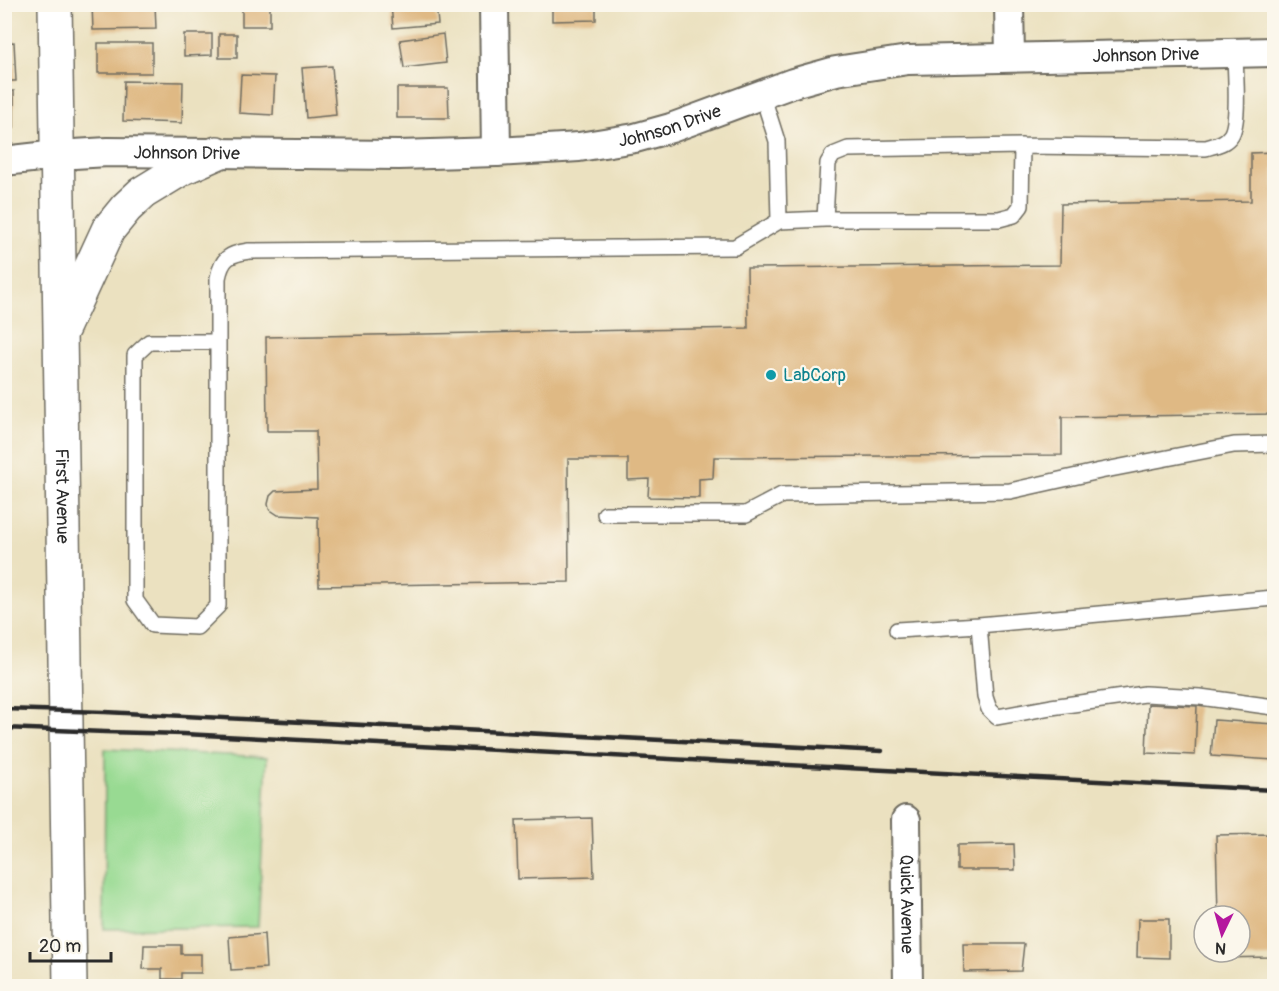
<svg xmlns="http://www.w3.org/2000/svg" width="1279" height="991" viewBox="0 0 1279 991" font-family="Pangolin,sans-serif">
  <rect width="100%" height="100%" fill="#fbf7ec"/>
  <filter id="ink" filterUnits="userSpaceOnUse"><feTurbulence type="fractalNoise" baseFrequency=".0167" numOctaves="2"/><feDisplacementMap in="SourceGraphic" scale="12" xChannelSelector="R" yChannelSelector="G"/><feConvolveMatrix kernelMatrix="1 2 1 2 8 2 1 2 1" color-interpolation-filters="sRGB"/></filter>
  <filter id="wash" filterUnits="userSpaceOnUse"><feTurbulence type="fractalNoise" baseFrequency=".008" numOctaves="4" result="noise"/><feDisplacementMap in="SourceGraphic" scale="24" xChannelSelector="R" yChannelSelector="G"/><feGaussianBlur stdDeviation="1.35" result="paint"/><feColorMatrix in="noise" values="0 0 0 0 0 0 0 0 0 0 0 0 0 0 0 0 0 1.4 0 .05"/><feComposite in="paint" operator="in"/></filter>
  <g filter="url(#wash)">
    <rect width="100%" height="100%" fill="#ebe1c0"/>
    <path fill="#98da92" stroke="#62825e" stroke-width="1.5" d="M105 749 267 757 258 927 104 929Z"/>
    <g id="blocks">
      <path fill="#dfb984" d="M92 4H155L156 29 93 30Z
        M242 4H270V26H242Z
        M391 4H436L438 24 393 28Z
        M552 4H596V20L552 21Z
        M184 34H212V55L184 56Z
        M219 34H237V58H219Z
        M443 34 446 63 404 68 400 40Z
        M14 42 16 81H5V43Z
        M98 43H152V73H98Z
        M332 66 336 115 306 118 302 68Z
        M241 75 275 76 273 115 239 113Z
        M124 81 183 82 182 123 123 121Z
        M397 88H448L449 118H397Z
        M4 91H14V128H4Z
        M1274 152V414L1062 417V455L714 457 713 478 699 479V498L648 497 649 479 628 480V459H568L569 582 319 586 318 517 278 515 269 509 268 504 270 496 275 491 317 489 316 431H267L266 337 748 328 747 268 1060 265 1061 204 1251 201V153Z
        M1148 704 1197 706 1195 755 1146 753Z
        M1214 720 1274 724V760L1211 756Z
        M592 818 594 877 518 879 516 820Z
        M1273 834 1271 957 1218 958V952H1240V916H1218L1216 835Z
        M1014 844 1015 870H957V845Z
        M1138 919H1169V958L1137 957Z
        M264 934 266 968 231 970 229 937Z
        M963 944H1024L1021 971 964 972Z
        M144 945H181V954H201V973H181V979H162V969H143Z"/>
    </g>
  </g>
  <g filter="url(#ink)">
    <use href="#blocks" fill-opacity="0" stroke="#6e6b5f" stroke-width="1.5"/>
    <g fill="none" stroke-linecap="round" stroke-linejoin="round">
      <defs>
        <path id="service" d="M762 94 777 141 779 221
          M825 219H999L1014 215 1021 206 1022 146
          M218 342H149L135 355V600L153 625 197 627 218 606V278C222 258 229 254 249 251L735 247 779 221 825 219 828 163 833 155 848 149 1022 146 1206 148C1215 145 1225 144 1231 135 1240 121 1235 71 1235 53
          M605 514H746L782 495 1010 491 1100 471 1234 445 1274 444
          M1274 598 979 625 985 697 989 709 997 717 1051 707 1145 694 1200 697 1274 707
          M897 630 979 625"/>
        <g id="minor">
          <path d="M494 4 496 152"/>
          <path d="M1009 4 1010 57"/>
          <path id="s1" d="M4 161 57 155 108 152 399 155 496 152 579 147 635 138 671 128 793 83 836 71 908 60 1274 52"/>
          <path id="s2" d="M906 820 908 986"/>
        </g>
        <g id="tertiary">
          <path id="s3" d="M55 4 70 986"/>
          <path d="M63 328 108 230 126 208 142 193 183 168 217 153"/>
        </g>
      </defs>
      <use href="#service" stroke="#6e6b5f" stroke-width="18"/>
      <use href="#minor" stroke="#6e6b5f" stroke-width="32"/>
      <use href="#tertiary" stroke="#6e6b5f" stroke-width="36"/>
      <use href="#service" stroke="#fff" stroke-width="15"/>
      <use href="#minor" stroke="#fff" stroke-width="28"/>
      <use href="#tertiary" stroke="#fff" stroke-width="33"/>
      <path stroke="#2b2b2b" stroke-width="4.5" d="M4 709 105 712 882 751
        M4 728 105 732 184 734 1274 790"/>
    </g>
  </g>
  <circle fill="#0f9aa8" stroke="#fbf7ec" stroke-width="2" cx="771" cy="375" r="6"/>
  <g text-anchor="middle" dominant-baseline="central" stroke-width="4.5" stroke-linejoin="round" paint-order="stroke">
    <g font-size="18" fill="#2b2b2b" stroke="#fbf7ec">
      <text stroke="none"><textPath href="#s1" startOffset="1155">Johnson Drive</textPath></text>
      <text stroke="none"><textPath href="#s1" startOffset="669">Johnson Drive</textPath></text>
      <text stroke="none"><textPath href="#s1" startOffset="183">Johnson Drive</textPath></text>
      <text stroke="none"><textPath href="#s3" startOffset="492">First Avenue</textPath></text>
      <text stroke="none"><textPath href="#s2" startOffset="84">Quick Avenue</textPath></text>
    </g>
    <g font-size="18" fill="#0d838f" stroke="#fbf7ec" text-anchor="start">
      <text x="783" y="375">LabCorp</text>
    </g>
  </g>
  <rect width="1279" height="991" fill="none" stroke="#fbf7ec" stroke-width="24"/>
  <g transform="translate(1222 934) rotate(185)"><circle r="28" fill="#fbf7ec" stroke="#a8a59f" stroke-width="1.5"/>
  <path d="M0-4.5L10 22L0 15L-10 22Z" fill="#b5179e"/>
  <text y="-9" font-size="16" font-weight="bold" text-anchor="middle" fill="#2b2b2b">N</text>
  </g>
  <path d="M30 952v9h81v-9" fill="none" stroke="#2b2b2b" stroke-width="3"/>
  <text x="39" y="952" font-size="18" fill="#2b2b2b" stroke="#fbf7ec" stroke-width="4.5" paint-order="stroke">20 m</text>
</svg>
